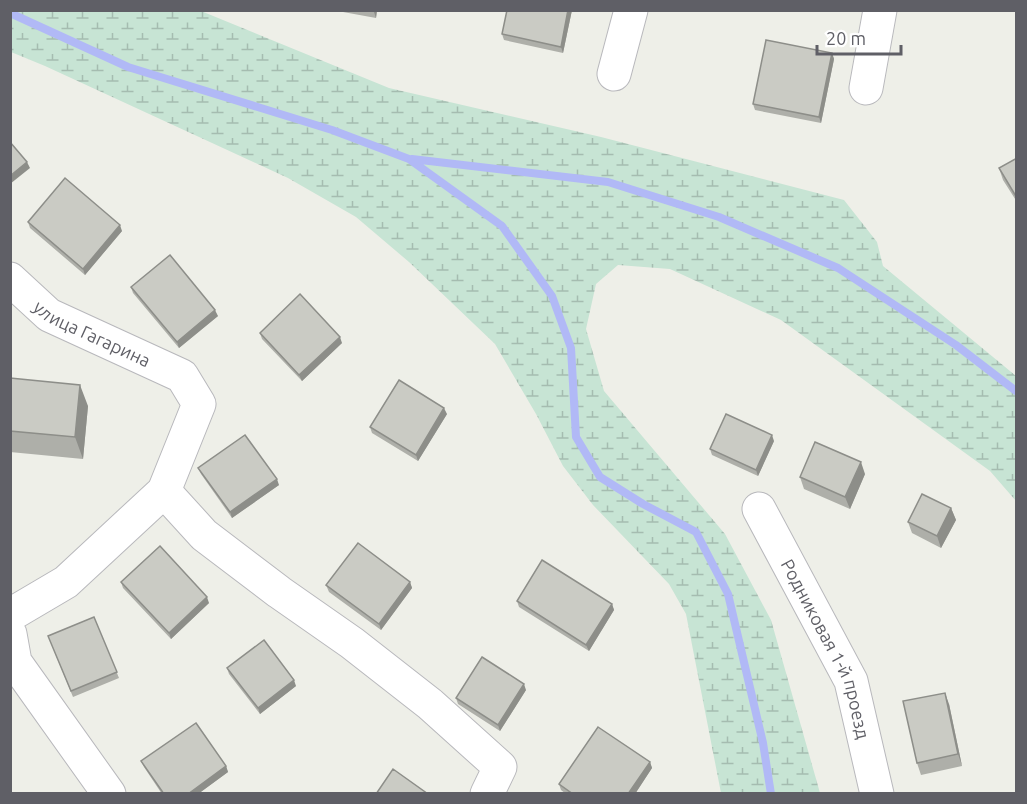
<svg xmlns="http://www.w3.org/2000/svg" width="1027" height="804" viewBox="0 0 1027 804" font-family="Ubuntu,sans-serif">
  <defs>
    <pattern id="wetland-marsh" width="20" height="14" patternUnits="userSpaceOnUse" patternTransform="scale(1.5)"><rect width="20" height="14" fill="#c7e4d4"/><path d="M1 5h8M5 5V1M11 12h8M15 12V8" fill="none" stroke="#a5bcb0"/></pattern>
  </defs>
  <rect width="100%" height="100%" fill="#eeefe8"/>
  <path fill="url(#wetland-marsh)" d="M10 11H201L389 88 601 137 844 200 877 242 883 266 1016 376V501L990 471 781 320 670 269 618 265 596 284 586 329 604 391 725 534 771 620 820 793H721L686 614 669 584 593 505 563 466 536 414 495 344 409 262 356 217 288 178 45 66 11 52Z"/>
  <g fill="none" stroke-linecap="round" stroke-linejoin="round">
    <path stroke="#b1b9f6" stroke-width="8" d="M10 13 128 67 332 130 409 159 502 226 552 296 571 348 576 437 600 477 643 504 696 532 728 594 763 743 771 794
      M412 159 608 182 719 217 838 268 956 345 1016 391"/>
    <defs>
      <g id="minor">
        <path d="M614 74 631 10"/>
        <path d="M866 88 880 10"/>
        <path id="s1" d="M10 279 49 315 182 376 199 404 164 491 66 582 10 615"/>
        <path d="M164 491 204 535 279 592 352 643 430 704 500 767 487 794"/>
        <path id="s2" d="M759 509 851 681 877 794"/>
        <path d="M10 634 15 662 109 794"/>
      </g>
    </defs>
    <use href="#minor" stroke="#b8b8bc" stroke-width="35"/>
    <use href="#minor" stroke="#fff" stroke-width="33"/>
  </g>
  <path fill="#aeafa9" d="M332 10H377L376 18Z
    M507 10H572L563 53 504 40 502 34Z
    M832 53 834 59 821 123 755 110 753 104Z
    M1017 158V202L1003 180 999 168Z
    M28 222 122 231 85 275 30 228Z
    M131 287 218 316 179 348 133 293Z
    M260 333 342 343 302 381 262 339Z
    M10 378 88 406 83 459 10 452Z
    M447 414 418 461 372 433 370 427Z
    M774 441 758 476 712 455 710 449Z
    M198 468 279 485 232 518 201 474Z
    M865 474 850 509 804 489 800 477Z
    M951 508 956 520 941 548 912 533 908 522Z
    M121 582 209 603 171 639 123 588Z
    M410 582 412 588 381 630 329 592 326 585Z
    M517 601 612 604 614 610 589 651 519 607Z
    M94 617 119 678 73 697 48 636Z
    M227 668 296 686 260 714 229 674Z
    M526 690 500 731 458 704 456 698Z
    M949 704 962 766 921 775 917 763Z
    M141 761 226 766 228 772 198 794H162L144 767Z
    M650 762 652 768 635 794H566L561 790 559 784Z"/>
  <path fill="#8d8e89" d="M374 10H377L376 18 374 12Z
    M568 10H572L563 53 561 47Z
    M832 53 834 59 821 123 819 117Z
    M27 162 30 168 10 184V176Z
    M120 225 122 231 85 275 83 269Z
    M215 310 218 316 179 348 177 342Z
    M340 337 342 343 302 381 299 375Z
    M80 385 88 406 83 459 75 437Z
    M444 408 447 414 418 461 416 455Z
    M772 435 774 441 758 476 756 470Z
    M861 462 865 474 850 509 845 497Z
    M277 479 279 485 232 518 230 512Z
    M951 508 956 520 941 548 937 536Z
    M410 582 412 588 381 630 379 624Z
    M207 597 209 603 171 639 169 633Z
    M612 604 614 610 589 651 586 645Z
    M294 680 296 686 260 714 258 708Z
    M524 684 526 690 500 731 498 725Z
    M945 693 949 704 962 766 958 754Z
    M650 762 652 768 635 794H628Z
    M226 766 228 772 198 794H188Z"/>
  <path fill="#cacbc4" stroke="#8d8e89" stroke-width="1.5" d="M507 10H568L561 47 502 34Z
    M766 40 832 53 819 117 753 104Z
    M10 142 27 162 10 176Z
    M1017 158V198L999 168Z
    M65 178 120 225 83 269 28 222Z
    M170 255 215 310 177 342 131 287Z
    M300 294 340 337 299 375 260 333Z
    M10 378 80 385 75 437 10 431Z
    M399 380 444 408 416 455 370 427Z
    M726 414 772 435 756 470 710 449Z
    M245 435 277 479 230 512 198 468Z
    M815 442 861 462 845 497 800 477Z
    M922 494 951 508 937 536 908 522Z
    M358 543 410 582 379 624 326 585Z
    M160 546 207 597 169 633 121 582Z
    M542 560 612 604 586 645 517 601Z
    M94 617 117 672 71 691 48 636Z
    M264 640 294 680 258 708 227 668Z
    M482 657 524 684 498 725 456 698Z
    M945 693 958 754 917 763 903 701Z
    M196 723 226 766 188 794H164L141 761Z
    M598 727 650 762 628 794H573L559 784Z
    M393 769 428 794H376Z"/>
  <g text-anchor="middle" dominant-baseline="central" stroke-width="4.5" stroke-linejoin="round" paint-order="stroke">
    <g font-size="18" fill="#5f5f66" stroke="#fff">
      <text stroke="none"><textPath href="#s1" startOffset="100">улица Гагарина</textPath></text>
      <text stroke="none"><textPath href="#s2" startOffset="156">Родниковая 1-й проезд</textPath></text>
    </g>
  </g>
  <rect width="1027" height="804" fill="none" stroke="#5f5f66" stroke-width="24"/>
  <path d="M817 45v9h84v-9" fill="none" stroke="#5f5f66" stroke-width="3"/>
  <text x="826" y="45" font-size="18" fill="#5f5f66" stroke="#ffffff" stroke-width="4.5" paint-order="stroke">20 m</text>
</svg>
